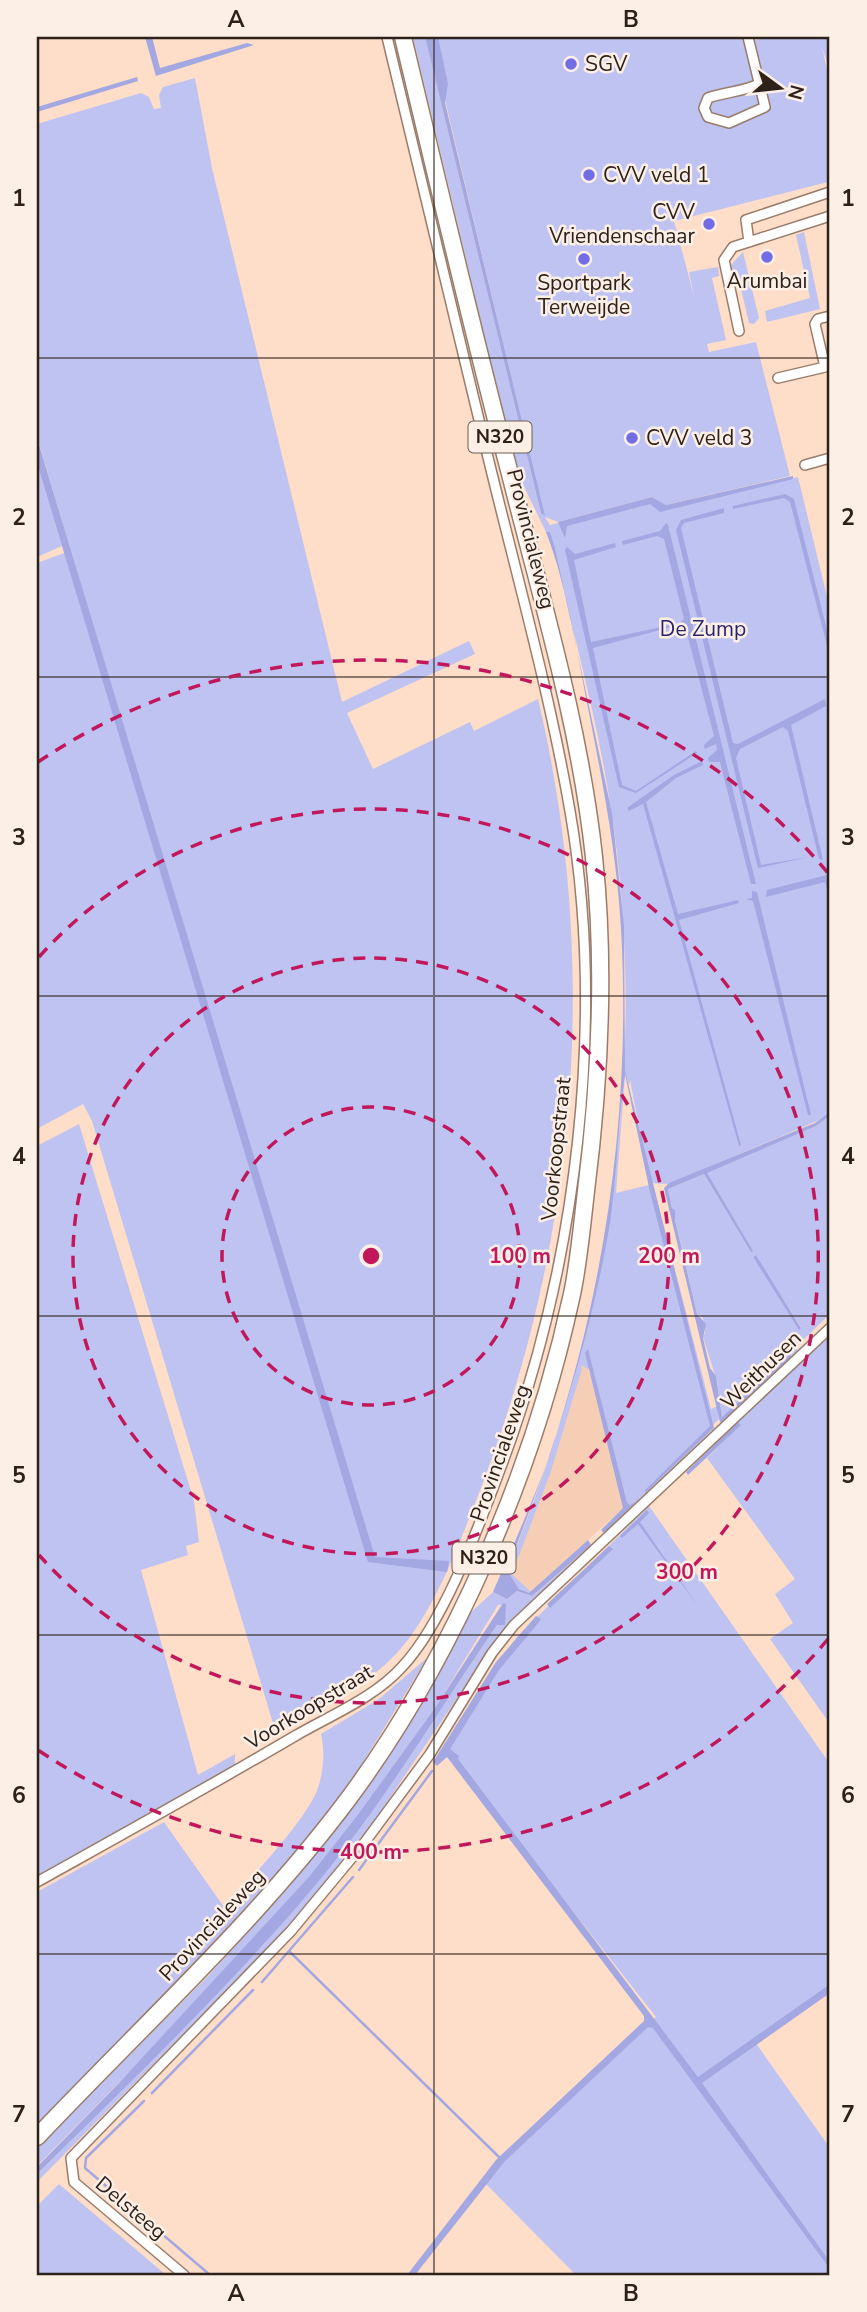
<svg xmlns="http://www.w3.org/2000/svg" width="867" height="2312" viewBox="0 0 867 2312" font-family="'Nunito Sans',sans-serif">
  <rect width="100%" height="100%" fill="#feddc9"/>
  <path fill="#f6ceb6" d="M583 1352 604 1422 623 1508 531 1592 508 1570 559 1439Z"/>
  <path fill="#bfc3f2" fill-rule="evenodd" d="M413 37H425L541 513 544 515 430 37H754L755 40 772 37H830V72L822 47 830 83V186L828 182 674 221 694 296 689 272 718 267 719 276 712 278 726 340 707 344 709 352 756 342 790 476 666 505 652 497 558 522 545 517 550 525 652 500 665 508 798 477 830 609V1113L817 1121 669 1184 650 1183 630 1080 629 1085 625 1075 616 1193 653 1184 711 1409 717 1406 719 1419 645 1493 708 1434 710 1438 605 1536 604 1533 638 1500 630 1505 627 1502 588 1350 590 1370 581 1365 582 1369 550 1474 512 1574 531 1592 527 1594 519 1589 507 1570C607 1327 652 1065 610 803 596 712 570 622 550 532H546L517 472Z
    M195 78 212 168 342 702 469 641 475 654 347 713 373 769 470 722 474 731 538 699C601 964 577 1241 479 1493 459 1544 431 1621 391 1659 360 1690 313 1709 275 1730L92 1121 83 1104 37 1129V563L64 553 80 581 37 437V124L141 93 149 97 154 109 161 108 159 95 163 87Z
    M804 232 820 309 767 322 765 311 810 298 796 235Z
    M743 252 759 318 754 324 749 323 738 276 731 275 729 267Z
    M37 463 62 546 37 557Z
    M830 1116V1314L796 1347 797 1350 830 1321V1324L725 1423 789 1355 722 1417 717 1381 703 1337 705 1333 703 1318 697 1314 668 1189 704 1174 751 1252 706 1173 816 1126ZM755 1255 801 1327 799 1329 753 1257Z
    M79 1124 194 1501 199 1542 186 1546 188 1555 141 1570 198 1775 235 1754V1769L37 1878V1146Z
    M830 1336V1724L770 1639 793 1623 775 1594 795 1579 707 1458 740 1425 739 1423 706 1454 704 1451Z
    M649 1506 830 1764V1988L755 2042 830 2148V2275H576L484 2182 499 2163 656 2017 444 1747 516 1638Z
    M591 1545 593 1547 499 1636 358 1845 280 1936 37 2182V2174L265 1943 390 1785 497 1625 500 1624 506 1604 498 1605 409 1751 354 1829 144 2057 37 2166V2149L208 1976 289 1887 362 1791 467 1616 493 1592 507 1599 517 1591 532 1596Z
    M428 1657 352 1780 259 1899 37 2127V1892L164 1822 224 1907C249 1881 302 1824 316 1793 324 1774 325 1753 321 1734L379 1699Z
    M59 2184 166 2275H37V2206Z"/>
  <path fill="#a3a7e2" d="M145 37H152L160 68 247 43 254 45 156 76Z
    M425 37H438L448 84 445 103 545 516 541 513Z
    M137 77 138 81 37 112V107Z
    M37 438 375 1557 449 1561 447 1572 368 1562 37 463Z
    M793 476V479L660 512 650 504 567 526 565 538 558 522 652 497 666 505Z
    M785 494 794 499 830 642V657L790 502 784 498 733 509V506Z
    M724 508V513L684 523 681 528 733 743 738 744 825 699 826 706 791 725 823 860 819 859 788 731 783 727 740 749 736 758 761 865 809 857 758 868 676 530 681 520Z
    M666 523 668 525 756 884H751L720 762H709L708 758 717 750 716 744 705 749 704 745 714 736 685 626 676 627 684 619 664 539 657 536 623 545 622 541 660 531Z
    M546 532H550L555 548 612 813 624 925 625 1071 714 1428 645 1493V1490L710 1426 650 1192 625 1074C618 1124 617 1174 610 1223 590 1344 551 1457 507 1570L519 1589 529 1593 588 1540 591 1545 532 1596 517 1591 507 1599 493 1592C514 1543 536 1495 553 1445 607 1280 631 1103 621 929 617 856 603 784 589 713 577 653 568 589 546 532Z
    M615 543 616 547 574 560 591 642 671 625V627L593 648 622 785 636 791 696 751 697 753 636 793 619 787 565 550 567 547 575 554Z
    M702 761 703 765 676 778 646 802 678 914 738 900 739 903 679 920 741 1145 739 1146 643 804 629 811 627 808 674 775Z
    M827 875 830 878V900L825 882 766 897 767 890Z
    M752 891 757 892 811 1115H808L753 901 745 899 752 898Z
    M830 1112V1116L816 1126 707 1173 753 1251 751 1252 704 1174 668 1189 672 1208 675 1210V1220L697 1314 706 1324 703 1338 710 1368 716 1376 722 1417 790 1354 791 1357 724 1423 720 1422 664 1188 669 1183 815 1123Z
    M756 1255 801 1328 799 1330 753 1257Z
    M588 1349 627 1502 630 1505 638 1500 604 1533 601 1530 623 1508 585 1353Z
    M738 1422 741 1425 688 1475 686 1472Z
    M647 1510 649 1513 640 1522 700 1609 638 1524 622 1538 620 1536Z
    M609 1546 613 1549 550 1608 547 1604Z
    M503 1603 506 1604 505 1625H497C438 1711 384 1803 317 1883 232 1985 132 2080 37 2174V2167L118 2084 309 1877 357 1816 433 1711Z
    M536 1616 541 1619 539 1622 499 1670 450 1749 459 1756 458 1759 698 2077 830 1984V1993L702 2083 830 2262V2269L653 2028 648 2027 505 2161 415 2275H407L496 2160 644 2021V2016L447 1757 437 1766 433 1762 496 1662Z"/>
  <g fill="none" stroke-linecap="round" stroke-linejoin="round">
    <path stroke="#a3a7e2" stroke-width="2.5" d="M359 1870 432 1771
      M290 1952 500 2158
      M262 1982 353 1877
      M152 2093 253 1990
      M144 2101 86 2158 85 2168 210 2275"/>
    <defs>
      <path id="street" d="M748 37 765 107 729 123 708 117 704 108 708 98C725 92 742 92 759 84
        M749 242 746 220 830 192
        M739 331 724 260 733 247 830 216
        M778 378 825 367 815 324 818 319 830 316
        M805 465 830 458
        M37 1882C123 1834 210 1786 295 1736 331 1715 374 1698 402 1667 446 1620 481 1520 504 1459 577 1260 606 1021 570 811 549 689 515 570 486 449 453 312 420 174 387 37
        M184 2275 74 2182 71 2158 291 1931 365 1842 430 1754 492 1653 514 1625 830 1328"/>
      <path id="highway" d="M37 2137C142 2026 257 1921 349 1798 455 1655 535 1467 572 1294 579 1261 582 1225 586 1191 600 1080 606 969 594 857 580 727 542 601 510 474 472 329 438 183 403 37"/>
    </defs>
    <use href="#street" stroke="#9a7c6a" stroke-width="12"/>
    <use href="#highway" stroke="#9a7c6a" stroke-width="19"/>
    <use href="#street" stroke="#fff" stroke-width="9"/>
    <use href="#highway" stroke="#fff" stroke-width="16"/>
  </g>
  <path fill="none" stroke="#2d211a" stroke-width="2" stroke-opacity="0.55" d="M434 37V2275M37 358H830M37 677H830M37 996H830M37 1316H830M37 1635H830M37 1954H830"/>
  <g fill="none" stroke="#c2185b" stroke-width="3.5" stroke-dasharray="12 9">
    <circle cx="371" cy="1256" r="149"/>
    <circle cx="371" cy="1256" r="298"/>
    <path d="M39 957A447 447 0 1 1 39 1555"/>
    <path d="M828 1639A596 596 0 0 1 38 1750M38 762A596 596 0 0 1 828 873"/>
  </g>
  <g fill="#726ce7" stroke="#fcefe6" stroke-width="2.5">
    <circle cx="571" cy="64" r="7"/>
    <circle cx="589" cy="175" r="7"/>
    <circle cx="709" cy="224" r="7"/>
    <circle cx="767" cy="257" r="7"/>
    <circle cx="584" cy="259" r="7"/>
    <circle cx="632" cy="438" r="7"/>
  </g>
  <g text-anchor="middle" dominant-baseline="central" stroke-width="5" stroke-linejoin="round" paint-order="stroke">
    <g fill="#fcefe6" stroke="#6b5f57" stroke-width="2">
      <rect x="468.5" y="421.5" width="63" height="31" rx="5"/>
      <rect x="452.5" y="1542.5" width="63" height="31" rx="5"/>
    </g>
    <g font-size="19" font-weight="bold" fill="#2d211a">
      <text x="500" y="437">N320</text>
      <text x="484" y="1558">N320</text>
    </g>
    <g font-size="21" fill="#2d211a" stroke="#fcefe6" text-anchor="start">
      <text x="585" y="64">SGV</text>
      <text x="603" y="175">CVV veld 1</text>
      <text x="695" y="212" text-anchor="end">CVV<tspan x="695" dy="24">Vriendenschaar</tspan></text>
      <text x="767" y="281" text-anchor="middle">Arumbai</text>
      <text x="584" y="283" text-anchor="middle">Sportpark<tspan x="584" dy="24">Terweijde</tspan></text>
      <text x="646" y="438">CVV veld 3</text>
    </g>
    <g font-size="21" fill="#2d211a" stroke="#fcefe6">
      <text transform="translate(531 539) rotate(76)">Provincialeweg</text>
      <text transform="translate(556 1149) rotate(-84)">Voorkoopstraat</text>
      <text transform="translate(761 1370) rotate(-44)">Weithusen</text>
      <text transform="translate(500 1453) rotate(-71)">Provincialeweg</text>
      <text transform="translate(309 1707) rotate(-31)">Voorkoopstraat</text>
      <text transform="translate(212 1925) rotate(-47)">Provincialeweg</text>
      <text transform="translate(131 2208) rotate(40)">Delsteeg</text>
    </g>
    <g font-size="21" fill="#2a2569" stroke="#fcefe6">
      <text x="703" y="629">De Zump</text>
    </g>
  </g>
  <circle cx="371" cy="1256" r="10" fill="#c2185b" stroke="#fcefe6" stroke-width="3.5"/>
  <g font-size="21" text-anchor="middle" font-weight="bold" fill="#c2185b" stroke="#fcefe6" stroke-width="5" stroke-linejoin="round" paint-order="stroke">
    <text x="520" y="1263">100 m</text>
    <text x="669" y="1263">200 m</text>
    <text x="687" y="1579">300 m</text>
    <text x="371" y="1859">400 m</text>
  </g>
  <rect width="867" height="2312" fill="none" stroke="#fcefe6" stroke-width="77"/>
  <g transform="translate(780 88) rotate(105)" stroke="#fcefe6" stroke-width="5" paint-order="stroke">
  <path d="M0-5L12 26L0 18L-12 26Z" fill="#2d211a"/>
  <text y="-10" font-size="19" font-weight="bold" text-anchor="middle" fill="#2d211a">N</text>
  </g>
  <rect x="38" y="38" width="790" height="2236" fill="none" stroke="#2d211a" stroke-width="2.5"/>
  <g font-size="23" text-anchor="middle" font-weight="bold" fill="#2d211a">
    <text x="236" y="27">A</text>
    <text x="631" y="27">B</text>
    <text x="19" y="206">1</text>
    <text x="848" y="206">1</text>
    <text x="19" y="525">2</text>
    <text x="848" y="525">2</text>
    <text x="19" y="845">3</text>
    <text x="848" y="845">3</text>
    <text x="19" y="1164">4</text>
    <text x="848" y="1164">4</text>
    <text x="19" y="1483">5</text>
    <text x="848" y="1483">5</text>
    <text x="19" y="1803">6</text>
    <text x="848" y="1803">6</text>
    <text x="19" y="2122">7</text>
    <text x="848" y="2122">7</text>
    <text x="236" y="2301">A</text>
    <text x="631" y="2301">B</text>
  </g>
</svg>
